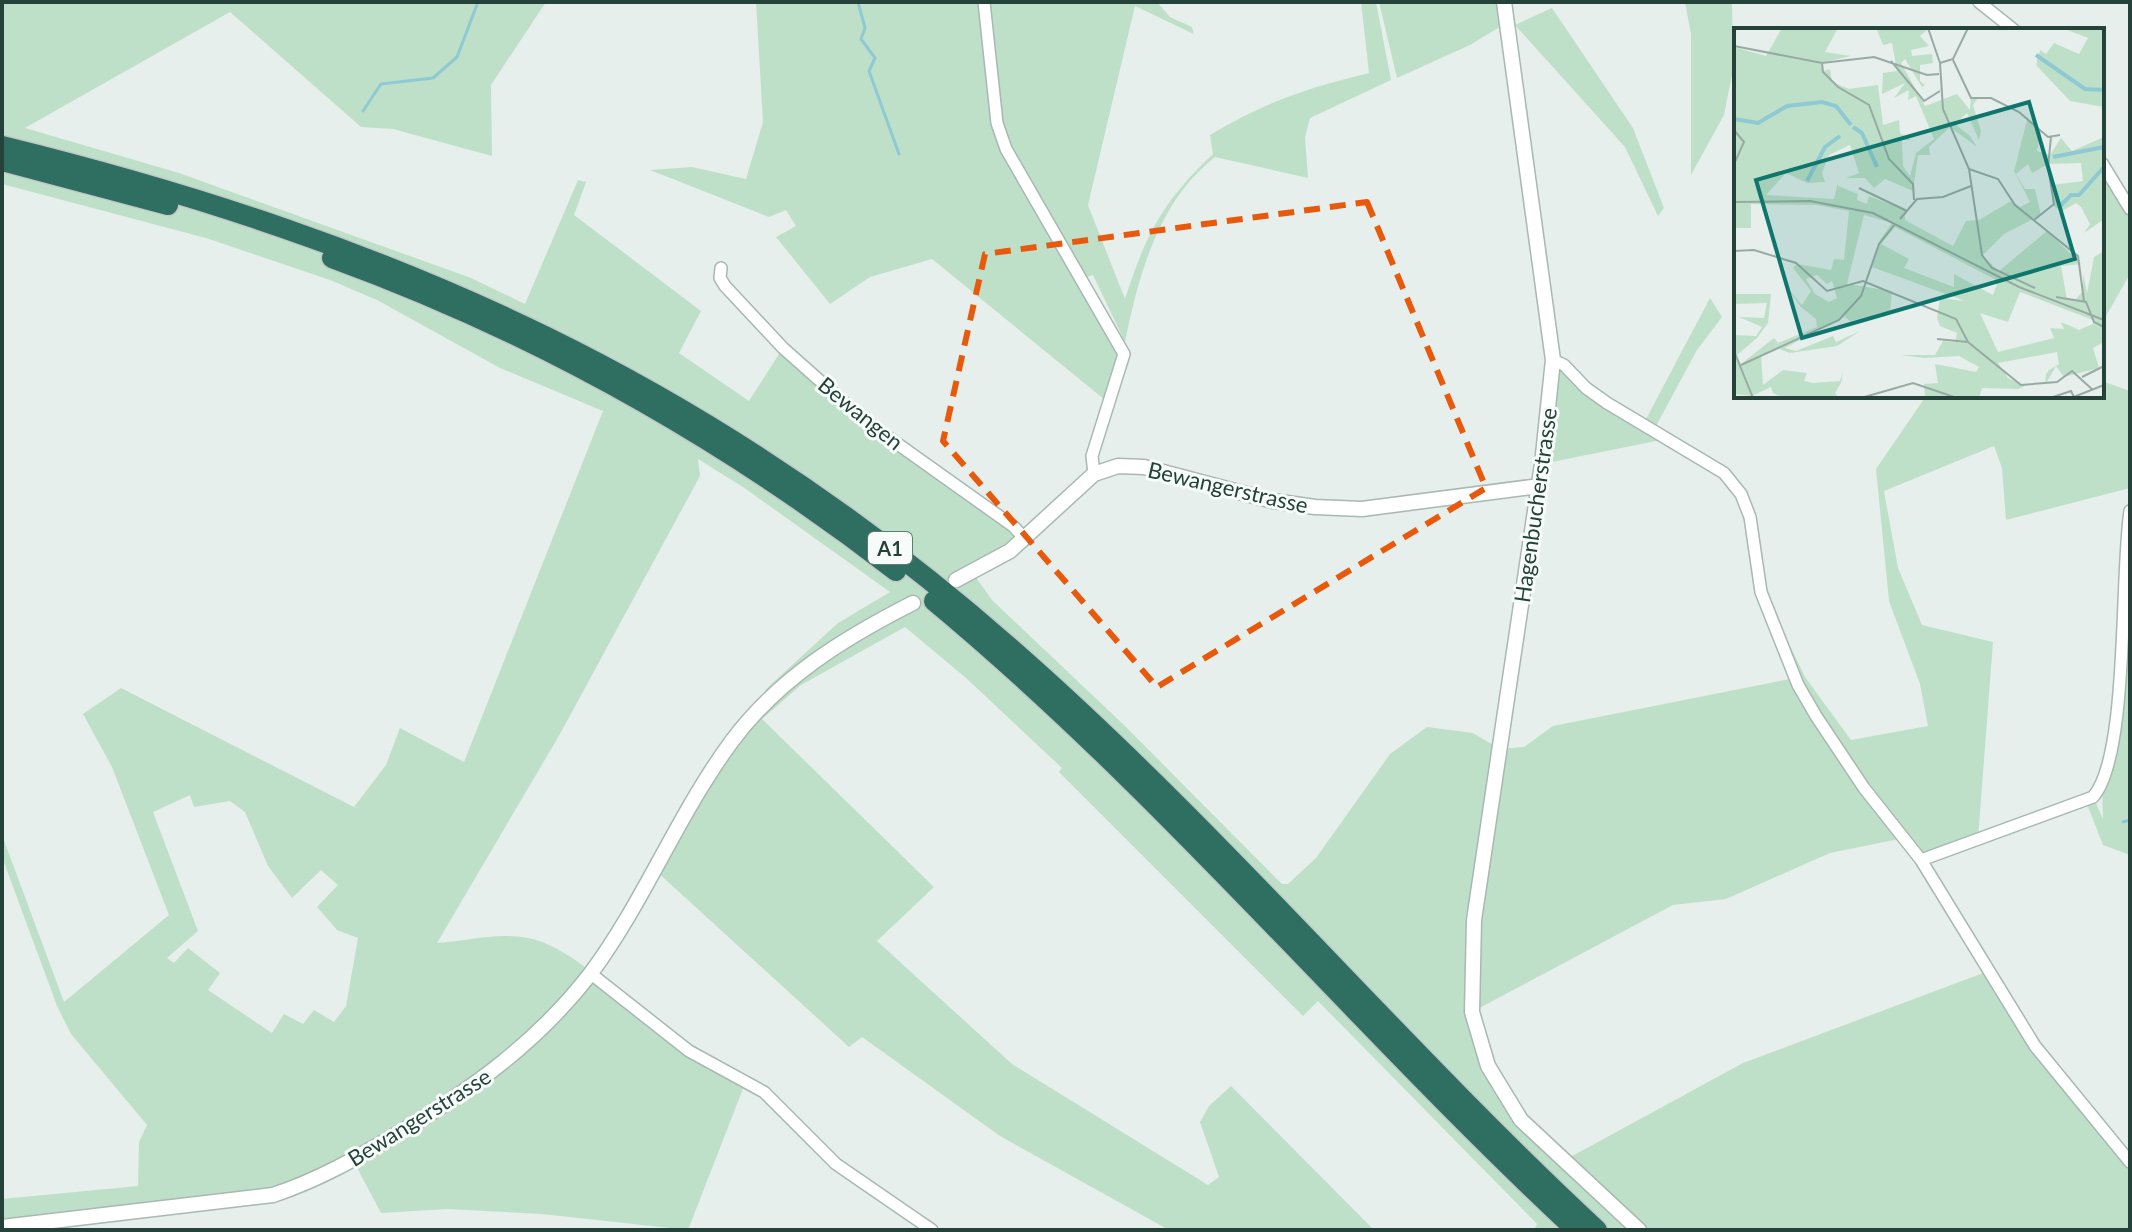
<svg xmlns="http://www.w3.org/2000/svg" width="2132" height="1232" viewBox="0 0 2132 1232" font-family="Lato,sans-serif">
  <rect width="100%" height="100%" fill="#e6efeb"/>
  <path fill="#bfe0c8" fill-rule="evenodd" d="M2 2H546L491 85 492 156 393 129 361 127 230 12 25 128 179 173 471 278 525 304 578 180 586 182 574 215 701 311 679 353 749 401 783 348 864 420 1025 539 972 572 992 600 1125 726 1282 884H1288L1316 858 1390 754 1427 727 1473 733 1500 749 1524 747 1553 726 1795 678 1801 682 1770 604 1805 677 1851 740 1928 726 1920 684 1889 601 1876 469 1926 396H2102V381L2130 391V488L2006 520 2002 468 1994 446 1884 491 1898 568 1922 625 1993 642 1978 839 1921 860 1904 838 1830 853 1726 899 1673 905 1472 1012 1502 1094 1563 1161 1743 1063 1986 972 2035 1046 2130 1162V1230H1534L1537 1224 1318 1001 1303 1016 1059 772 1062 768 966 678 905 627 801 685 762 719 934 887 877 941 1012 1064 1208 1185 1219 1177 1200 1122 1209 1106 1231 1086 1374 1230H1169L1000 1136 862 1037 849 1047 655 870 706 781 772 696 765 690 838 623 890 592 743 487 698 459 700 476 560 734 437 943C468 941 496 932 528 938 576 946 645 1021 687 1050 705 1062 727 1071 746 1081L688 1230 542 1214 447 1209 381 1213 353 1160 305 1185 2 1227V1199L138 1186 139 1142 147 1125 71 1034 57 1006 2 857V835L64 1002 169 915 112 767 83 714 121 688 354 807 386 765 400 728 464 762 603 411 500 368 377 300 330 280 206 238 2 184ZM190 795 194 807 230 801 245 812 268 866 292 898 321 870 338 885 317 907 337 930 358 938 346 1006 334 1022 314 1010 303 1024 284 1014 272 1033 208 990 220 973 188 948 174 963 167 958 198 931 153 812Z
    M756 2H1157L1170 17 1192 27 1194 34 1135 6 1088 205 1125 299C1146 234 1163 201 1213 154L1210 135C1265 102 1307 88 1369 73L1361 2H1376L1391 80 1310 118 1305 137 1308 178 1215 157C1158 202 1139 274 1125 342L1093 275 1087 277 1070 250 1124 354 1110 404 932 259 870 277 830 304 776 237 796 226 786 210 769 217 650 170 692 167 746 179 763 122Z
    M1379 2H1500L1503 25 1470 45 1397 78Z
    M1685 2H1732L1733 70 1724 115 1691 175V34Z
    M1552 8 1633 128 1664 208 1658 216 1625 147 1515 25Z
    M2102 167 2130 211V274L2102 323Z
    M1710 298 1722 317 1697 350 1656 426 1645 421Z
    M1563 368 1666 439 1547 463 1558 371Z
    M2123 645 2130 646V855L2103 845 2085 799 2093 797 2103 819 2102 789Z"/>
  <g fill="none" stroke-linecap="round" stroke-linejoin="round">
    <path stroke="#8ec9d4" stroke-width="3" d="M858 2 865 28 861 39 875 58 869 71 899 154
      M363 111 381 84 433 78 457 57 478 2
      M2123 822 2130 820"/>
    <defs>
      <path id="minor" d="M984 2 997 123 1006 149 1124 354 1092 456 1094 474
        M1979 2 2014 30
        M2102 163 2130 209
        M721 268 720 278 725 286 783 348 864 420 1013 526 1025 539
        M1553 360 1564 365 1586 388 1607 403 1724 473 1741 494 1750 517 1761 592 1798 685 1816 716 1864 788 1921 860 2035 1046 2130 1162
        M1921 860 2093 797C2129 756 2120 574 2130 511
        M590 973 689 1051 764 1092 836 1164 932 1230"/>
      <path id="tertiary" d="M1504 2 1553 360 1542 464 1474 920 1472 1012 1488 1066 1521 1120 1639 1230
        M956 580 1010 551 1094 474 1118 466 1144 467 1273 501 1315 507 1362 509 1539 486
        M2 1227 273 1195C318 1180 357 1158 397 1134 471 1090 538 1042 591 973 645 900 678 814 732 741 779 678 844 638 913 603"/>
      <path id="motorway" d="M2 146C397 243 717 386 1023 659 1225 838 1399 1046 1597 1230
        M2 161 168 205
        M332 258C535 332 725 439 896 571
        M934 601C1165 793 1357 1026 1576 1230"/>
    </defs>
    <use href="#minor" stroke="#a8b8b2" stroke-width="14"/>
    <use href="#tertiary" stroke="#a8b8b2" stroke-width="17"/>
    <use href="#motorway" stroke="#c2cac8" stroke-width="23"/>
    <use href="#minor" stroke="#fff" stroke-width="11"/>
    <use href="#tertiary" stroke="#fff" stroke-width="14"/>
    <use href="#motorway" stroke="#2f6f62" stroke-width="20"/>
  </g>
  <path fill="none" stroke="#e8590c" stroke-width="6" stroke-dasharray="16 10" stroke-linejoin="round" d="M1367 202 1486 488 1157 687 943 441 985 254Z"/>
  <g text-anchor="middle" dominant-baseline="central" stroke-width="6" stroke-linejoin="round" paint-order="stroke">
    <rect fill="#f7fbf9" stroke="#637a73" stroke-width="2" x="868" y="532" width="44" height="32" rx="6"/>
    <g font-size="20" font-weight="bold" fill="#24423a">
      <text x="890" y="548">A1</text>
    </g>
    <g font-size="22" fill="#24423a" stroke="#f7fbf9">
      <text transform="translate(861 413) rotate(39)">Bewangen</text>
      <text transform="translate(1228 487) rotate(13)">Bewangerstrasse</text>
      <text transform="translate(1535 505) rotate(-82)">Hagenbucherstrasse</text>
      <text transform="translate(419 1117) rotate(-32)">Bewangerstrasse</text>
    </g>
  </g>
  <g transform="translate(1734 28)">
    <rect width="370" height="370" fill="#e6efeb"/>
    <path d="M48 0H104L91 24 117 28 87 35 89 43 96 41 98 54 115 61 144 57 149 97 165 92 166 105 177 112H168L169 138 176 148 182 125 200 111 182 68 174 72 175 62 160 70 171 55 148 66 149 45 163 43 158 15 149 17 143 2 194 1 186 8 195 18 177 22 178 28 198 26 199 35 186 37V53L191 57 188 59 171 31 167 35 191 78 223 66 236 82 237 71 244 70 239 77 247 103 245 112 233 85 221 96 236 108 243 119 216 99 195 119 196 127H184L179 163 151 151 140 160 131 150H112L125 145 116 117 95 127 88 145 91 154 73 155 52 145 32 167 100 171 104 154V158L124 166 123 172 133 176 135 168 171 182V192L219 218 232 193 245 192 277 173 286 179 296 174 280 143 293 92 307 103 303 123 316 127 327 110 338 123 370 109 369 192 350 205 356 196 347 179 342 175 328 183 319 178 318 157 349 153 347 135 314 136 298 145 294 136 282 146 291 161H301L307 187 270 206 248 228 265 243 313 203 347 236 327 238 333 271H342L349 263V245L353 265 360 229 370 223V314L359 320 365 340 330 349 322 338 311 357 312 346 315 342 325 336 323 324 264 335 274 350 291 358 284 361 248 360 245 370H165L191 368 190 356 204 355 201 336 242 344 245 339 225 328 190 330 167 327H201L209 313 221 314 223 305 206 298 203 290 206 270 231 273 138 239 146 212 158 195 130 187 113 256 158 263 156 285 116 293 110 288 51 320 62 323 99 308 102 314 126 303 103 318 56 325 43 320 27 327 29 357 49 342 73 345 70 353 79 355 106 353 109 344 107 355 101 365 105 370H50L39 365 37 359 18 368 0 366V307L22 308 28 299 5 289 30 290 33 275 0 276V266H37L34 295 23 310 3 327 7 336 40 310 44 315 83 299 82 291 67 279 48 254 68 277 77 263 59 240 63 236 97 242 100 231 110 232 115 183 82 177 17 176V200H0V19L32 28ZM161 199 264 253 259 267 220 246V259L170 240 175 231 147 216ZM83 247 93 256 98 253 103 270 95 274 81 266 72 251ZM286 264 359 292V296L345 302 327 294 330 301 316 300 320 310 264 324 246 285 274 294ZM328 0H370V79L336 73 302 37 306 22 312 26 320 15 345 26 354 10Z" fill="#bfe0c8" fill-rule="evenodd"/>
    <path fill="none" stroke="#8ec9d4" stroke-width="4" d="M302 27 351 61 370 62M0 91 24 95 53 78 88 74 102 78 117 97M119 99 128 105 143 139M319 129 370 119M73 153 91 119 106 108M325 179 337 167H345L370 139"/>
    <path fill="none" stroke="#98aaa4" stroke-width="2" d="M194 0 206 35M0 18 88 35 140 29 193 47 205 46M219 32 237 70H257L285 84 314 109 326 107M157 33 190 73 206 63M88 35 89 44 104 59 135 77 155 131 179 156 180 172M206 35 209 81 235 141 248 227 258 240 301 260M206 35 219 31 234 0M0 102 10 114 0 136M235 141 264 151 281 177 344 228 350 273M125 160 173 183M0 174 76 173 139 185 285 259 370 292M166 191 183 171 209 169 237 158M300 192 320 176 314 139 317 109M0 223 20 222 62 235 93 263 129 253 222 291 234 314 287 357 323 354 338 343 359 362M322 269 352 274 360 294 370 299M203 311 234 314M0 323 19 370M7 337 105 292 127 268 145 216 161 196M348 349 370 338M127 370 179 355 223 370M316 370 337 363 340 369M337 370 370 357"/>
    <path fill="#0f766e" fill-opacity="0.15" stroke="#0f766e" stroke-width="4" d="M295 74 341 231 68 310 22 152Z"/>
    <rect width="370" height="370" fill="none" stroke="#24423a" stroke-width="4"/>
  </g>
  <rect width="2132" height="1232" fill="none" stroke="#24423a" stroke-width="8"/>
</svg>
